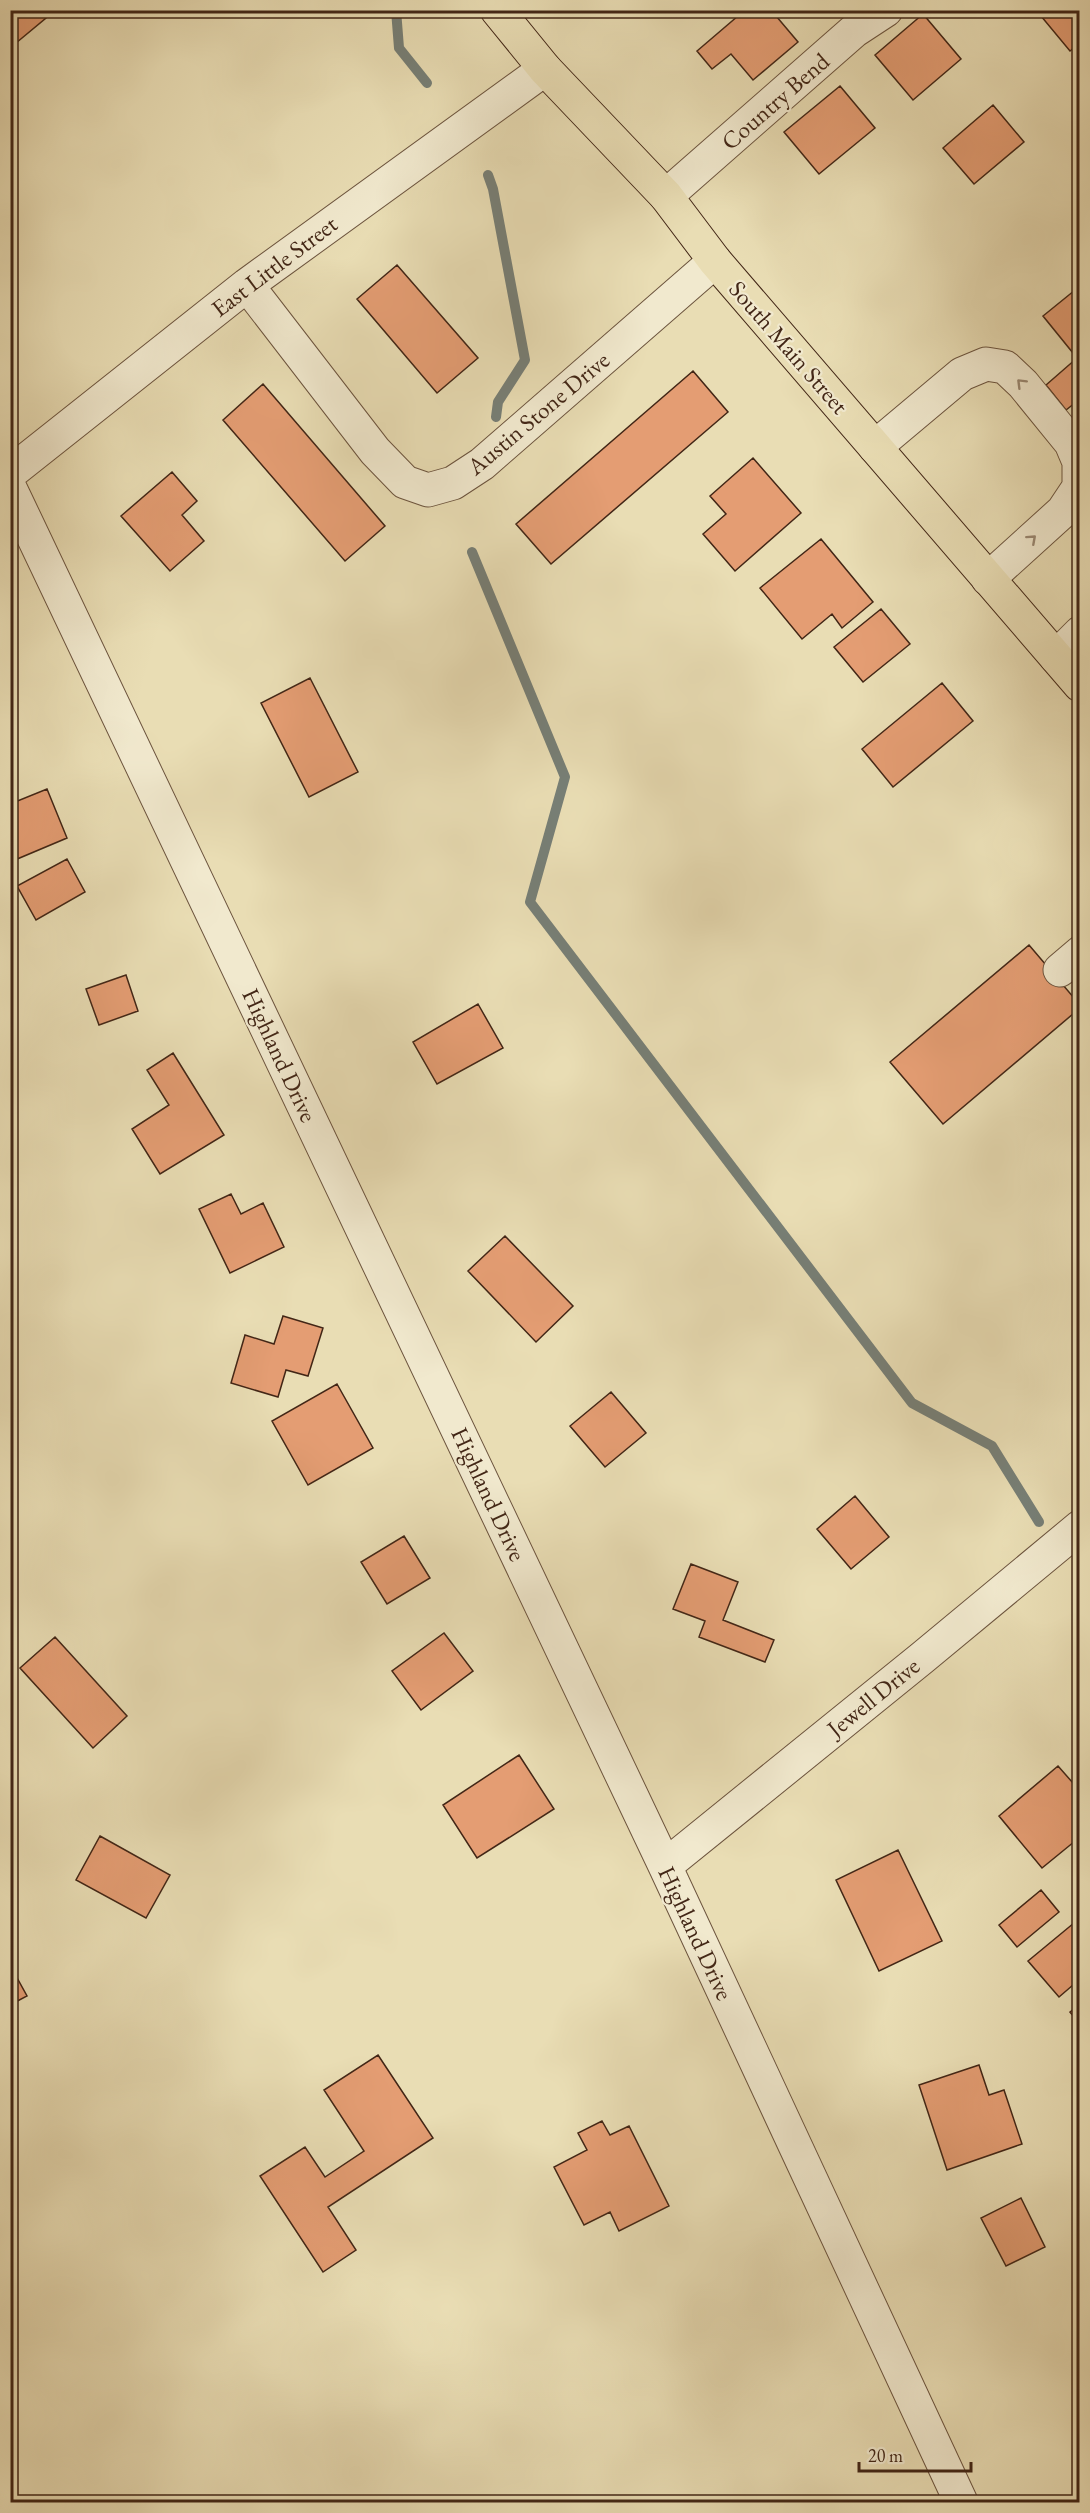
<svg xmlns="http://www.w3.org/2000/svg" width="1090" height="2513" viewBox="0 0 1090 2513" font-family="'EB Garamond',serif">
  <rect width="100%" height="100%" fill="#e9ddb4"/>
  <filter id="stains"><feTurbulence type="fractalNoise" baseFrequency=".00333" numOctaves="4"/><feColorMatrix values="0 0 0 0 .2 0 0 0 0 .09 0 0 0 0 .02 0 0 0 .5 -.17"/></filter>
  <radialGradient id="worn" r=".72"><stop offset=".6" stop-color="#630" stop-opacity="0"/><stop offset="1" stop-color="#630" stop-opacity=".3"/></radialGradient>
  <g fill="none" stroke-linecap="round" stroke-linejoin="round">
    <path stroke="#777f76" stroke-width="10" d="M396 10 399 48 427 83
      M488 175 493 189 525 360 498 402 496 417
      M472 552 565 777 530 902 912 1403 992 1446 1039 1522"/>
  </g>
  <path fill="#e49d73" stroke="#422616" stroke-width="1.5" d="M10 10H41L46 18 10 48Z
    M745 10H771L798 42 753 80 731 54 712 69 697 51Z
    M1036 10H1080V43L1070 51Z
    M923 14 961 59 913 100 875 55Z
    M840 86 875 128 819 174 784 132Z
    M993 105 1024 142 974 184 943 148Z
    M397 265 478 358 437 393 357 299Z
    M1080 286V399L1066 410 1046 385 1077 358 1043 316Z
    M693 371 728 412 551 564 516 524Z
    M263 384 385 526 345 561 223 420Z
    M753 458 801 513 735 571 703 534 726 514 710 496Z
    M172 472 197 501 182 515 204 541 170 571 121 516Z
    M821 539 873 602 842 628 832 614 802 639 760 588Z
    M881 609 910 644 863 682 834 647Z
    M310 678 358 772 309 797 261 703Z
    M942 683 973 721 893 787 862 749Z
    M47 789 67 838 10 862V804Z
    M67 859 85 892 36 920 17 886Z
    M1029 945 1080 1005V1008L943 1124 890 1062Z
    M126 975 138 1011 99 1025 86 989Z
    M478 1004 503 1048 437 1084 413 1042Z
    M173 1053 224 1135 160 1174 132 1129 169 1105 147 1070Z
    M231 1194 241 1214 263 1203 284 1247 230 1273 199 1209Z
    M505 1236 573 1306 536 1342 468 1271Z
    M283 1316 323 1328 308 1376 286 1370 278 1397 231 1383 245 1335 274 1344Z
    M337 1384 373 1448 308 1485 272 1421Z
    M611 1392 646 1433 605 1467 570 1426Z
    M855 1496 889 1537 851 1569 817 1529Z
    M404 1536 430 1578 387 1604 361 1562Z
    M691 1564 738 1582 723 1620 774 1640 765 1662 699 1637 705 1621 673 1609Z
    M444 1633 473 1671 421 1710 392 1671Z
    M55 1637 127 1716 93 1748 20 1668Z
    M519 1755 554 1809 477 1858 443 1805Z
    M1058 1766 1080 1791V1837L1042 1868 999 1816Z
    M100 1836 170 1875 146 1918 76 1880Z
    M898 1850 942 1941 879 1971 836 1880Z
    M1041 1890 1059 1912 1017 1947 999 1925Z
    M1080 1918V1979L1059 1997 1028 1961Z
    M10 1965 27 1996 10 2005Z
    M1080 2004V2024L1070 2012Z
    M378 2055 433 2138 328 2207 356 2250 323 2272 260 2176 305 2147 325 2177 364 2151 324 2090Z
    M979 2065 989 2095 1004 2090 1022 2144 947 2170 919 2085Z
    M602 2121 610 2135 629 2126 669 2206 619 2231 610 2212 584 2225 554 2167 587 2150 578 2133Z
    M1021 2198 1045 2247 1006 2266 981 2218Z"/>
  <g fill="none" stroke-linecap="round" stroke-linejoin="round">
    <defs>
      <path id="minor" d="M666 196 854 31 886 10
        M247 285 375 451 405 482 428 490 453 483 482 464 715 261
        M875 447 962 374 986 364 1005 367 1023 384 1071 443 1079 462V487L1063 511 988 579
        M10 473 247 285 545 69
        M10 488 665 1866 961 2502
        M1056 657 1080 633
        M1060 970 1080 953
        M665 1866 922 1658 1080 1527"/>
      <path id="major" d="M497 10 545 69 666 196 715 261 1080 685"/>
    </defs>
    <use href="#minor" stroke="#6c543e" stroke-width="35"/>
    <use href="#major" stroke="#422616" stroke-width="35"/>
    <use href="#minor" stroke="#f1e9ce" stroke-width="33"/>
    <use href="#major" stroke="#e9ddb4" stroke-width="33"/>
  </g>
  <defs><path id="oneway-chevron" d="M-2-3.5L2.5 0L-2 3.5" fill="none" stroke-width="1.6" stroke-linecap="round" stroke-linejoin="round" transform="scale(1.5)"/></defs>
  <g stroke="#9a8872">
    <use href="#oneway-chevron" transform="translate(1021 383) rotate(-135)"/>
    <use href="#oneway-chevron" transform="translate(1032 539) rotate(-42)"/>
  </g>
  <g text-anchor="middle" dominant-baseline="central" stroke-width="4.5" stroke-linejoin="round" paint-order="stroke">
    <g font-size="24" fill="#422616" stroke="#f1e9ce">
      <text transform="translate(775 101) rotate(-41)">Country Bend</text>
      <text transform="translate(274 266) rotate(-37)">East Little Street</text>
      <text transform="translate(789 347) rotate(49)">South Main Street</text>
      <text transform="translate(538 413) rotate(-40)">Austin Stone Drive</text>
      <text transform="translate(280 1055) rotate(65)">Highland Drive</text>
      <text transform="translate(489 1494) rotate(65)">Highland Drive</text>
      <text transform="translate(873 1697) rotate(-39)">Jewell Drive</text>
      <text transform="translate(696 1933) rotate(65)">Highland Drive</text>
    </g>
  </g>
  <rect width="1090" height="2513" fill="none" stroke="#e9ddb4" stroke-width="36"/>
  <rect x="12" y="12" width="1066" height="2489" fill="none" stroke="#422616" stroke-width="3"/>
  <rect x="18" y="18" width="1054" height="2477" fill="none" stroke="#422616" stroke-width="1.5"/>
  <path d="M859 2462v9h112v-9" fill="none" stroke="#422616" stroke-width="3"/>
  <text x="868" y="2462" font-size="18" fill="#422616" stroke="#f1e9ce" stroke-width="4.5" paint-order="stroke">20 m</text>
  <rect width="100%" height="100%" filter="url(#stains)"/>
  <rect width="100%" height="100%" fill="url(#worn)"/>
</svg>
